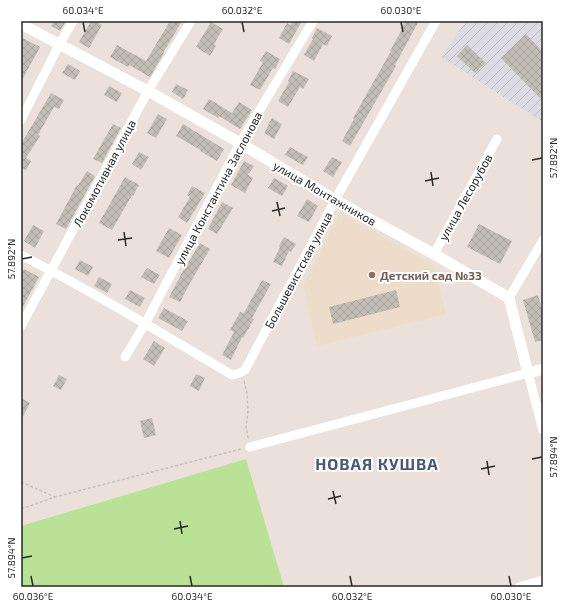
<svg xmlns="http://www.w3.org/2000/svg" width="564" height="608" viewBox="0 0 564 608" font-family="'Exo 2',sans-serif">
  <defs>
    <pattern id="industrial-furrows" width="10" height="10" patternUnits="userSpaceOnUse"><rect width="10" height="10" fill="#dcdbe3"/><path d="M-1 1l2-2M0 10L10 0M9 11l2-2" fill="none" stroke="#bdbcc3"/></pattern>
    <pattern id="building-cross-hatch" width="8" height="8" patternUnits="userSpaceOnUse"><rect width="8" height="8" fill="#c2bdb5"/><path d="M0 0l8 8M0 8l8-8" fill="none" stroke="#a7a29c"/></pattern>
  </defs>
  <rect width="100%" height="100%" fill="#ebe1da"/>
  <path fill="url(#industrial-furrows)" d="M466 21H543V122L441 57Z"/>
  <path fill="#eddcc9" d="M340 213 433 265 446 314 317 346 303 285Z"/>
  <path fill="#b9e296" d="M246 459 284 587H21V526Z"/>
  <path fill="url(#building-cross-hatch)" d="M54 21H66L60 31 51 26Z
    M91 21H95L102 25 89 48 79 42Z
    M170 21H182L163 53H164L150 77 129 65 128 67 110 57 117 45 146 61Z
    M293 21H302L289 44 279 38 287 23 290 25Z
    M406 21H419L395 65 396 66 350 146 342 141 354 119 353 118 391 51H390L402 29 401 28Z
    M211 22 223 29 214 44 216 46 210 56 196 47Z
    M317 28 332 36 327 46 323 44 314 61 304 55 313 39 312 38Z
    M526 34 543 52V101L501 58Z
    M21 37 40 47 21 82Z
    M467 45 486 63 475 73 457 56Z
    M266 51 280 59 275 69 273 68 260 90 250 85 263 62 260 61Z
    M68 64 80 71 75 80 62 73Z
    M293 71 309 79 303 89 300 87 288 107 278 101 289 82 288 81Z
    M176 84 188 90 183 99 172 92Z
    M109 86 122 93 117 102 104 95Z
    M51 93 64 100 59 109 54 107 38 135 40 136 26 158 31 161 26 170 21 167V144Z
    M209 99 232 113 239 102 252 110 240 129 219 116 218 118 203 109Z
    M158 114 167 119 156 138 147 133Z
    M272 118 282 124 274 139 264 133Z
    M113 124 121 128 102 163 93 159Z
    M183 124 224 149 217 161 200 151 201 150 176 136Z
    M290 147 308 157 303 165 285 155Z
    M139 152 149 157 141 170 132 164Z
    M332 157 342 162 333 177 323 171Z
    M244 161 254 166 248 175 253 178 245 193 231 185Z
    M87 171 95 176 66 229 56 224 77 185 78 186Z
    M125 177 139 185 133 196 132 195 112 230 99 223Z
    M274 178 288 186 282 196 268 188Z
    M192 186 205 193 187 223 178 217 190 197 187 195Z
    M307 199 318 206 309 222 297 216Z
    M222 202 233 208 217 234 208 229Z
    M479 224 512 241 500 264 467 247Z
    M33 225 44 231 35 248 24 241Z
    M169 228 182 235 169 258 156 251Z
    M284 237 296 244 291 252 289 251 282 266 273 262 280 247 279 246Z
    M200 243 210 249 190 283 180 302 169 297 182 273Z
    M80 260 93 267 88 276 75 269Z
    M147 268 160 275 154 284 141 277Z
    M24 269 39 277 21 310V275Z
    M99 277 112 284 107 293 94 286Z
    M262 280 271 284 252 318 254 319 243 338 242 337 231 360 222 355 234 332 230 330 240 312 244 313Z
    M130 290 145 298 140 307 125 299Z
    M396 290 400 307 333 324 329 307Z
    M538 295 543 312V340L535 342 523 300Z
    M164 308 188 321 182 331 158 318Z
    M154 341 165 348 154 366 143 359Z
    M196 374 205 378 199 391 190 386Z
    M59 375 67 379 61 390 53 386Z
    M21 398 30 403 21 420Z
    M152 418 156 435 144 438 140 421Z"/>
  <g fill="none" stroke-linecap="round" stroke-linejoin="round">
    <path stroke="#c3c3c3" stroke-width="1.5" stroke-dasharray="3 2" stroke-linecap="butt" d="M244 381 247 393 248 412 246 426 248 438
      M21 482 55 497
      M21 509 55 497 241 449"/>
    <path stroke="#fff" stroke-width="9" d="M21 120 59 45 73 21
      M434 254 497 139
      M21 255C93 292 163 334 232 375 237 374 241 373 245 370L335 200 436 21
      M509 298 543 240
      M21 326 148 91 191 21
      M125 357 145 324 240 143 313 21
      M250 447 528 373 543 430
      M519 587 543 580"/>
    <path stroke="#fff" stroke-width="11" d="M21 24 148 91 240 143 335 200 434 254 509 298 528 373 543 369"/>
  </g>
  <path fill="none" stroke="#282828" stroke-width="1.5" d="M83 22 85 32M242 22 244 32M401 22 403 32M532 160 542 158M431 172 433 186M425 181 439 178M277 202 280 216M272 211 285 208M124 232 126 246M118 240 132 238M22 259 32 257M532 459 542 457M487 461 489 475M481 469 495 466M333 491 336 504M328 499 341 496M180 521 182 534M174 529 188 526M22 558 32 556M31 576 33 586M190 576 192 586M350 576 352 586M509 576 511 586"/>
  <circle fill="#8d6e63" stroke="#fff" stroke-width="1.5" cx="372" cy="275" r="4"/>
  <g text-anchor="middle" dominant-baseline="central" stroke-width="4" stroke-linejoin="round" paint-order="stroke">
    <g font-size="12" fill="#282828" stroke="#fff">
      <text transform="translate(104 173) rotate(-62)">Локомотивная улица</text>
      <text transform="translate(218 188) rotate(-62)">улица Константина Заслонова</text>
      <text transform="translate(325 193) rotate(30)">улица Монтажников</text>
      <text transform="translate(465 197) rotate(-61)">улица Лесорубов</text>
      <text transform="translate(298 270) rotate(-62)">Большевистская улица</text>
    </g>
    <g font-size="12" font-weight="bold" fill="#785e54" stroke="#fff" text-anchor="start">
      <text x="380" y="275">Детский сад №33</text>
    </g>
    <g font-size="16" font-weight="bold" letter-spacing="1" fill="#495878" stroke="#fff">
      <text x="377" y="463">НОВАЯ КУШВА</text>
    </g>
  </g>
  <rect width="564" height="608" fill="none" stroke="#ffffff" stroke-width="44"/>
  <rect x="22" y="22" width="520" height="564" fill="none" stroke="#282828" stroke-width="1.5"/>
  <g font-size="10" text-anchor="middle" fill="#282828">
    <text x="83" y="14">60.034°E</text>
    <text x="242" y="14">60.032°E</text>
    <text x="401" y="14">60.030°E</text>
    <text transform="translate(553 158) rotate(-90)" y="4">57.892°N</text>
    <text transform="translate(11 259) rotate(-90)" y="4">57.892°N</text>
    <text transform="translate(553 457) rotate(-90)" y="4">57.894°N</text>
    <text transform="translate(11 558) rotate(-90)" y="4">57.894°N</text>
    <text x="33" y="600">60.036°E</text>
    <text x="192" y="600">60.034°E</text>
    <text x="352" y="600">60.032°E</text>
    <text x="511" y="600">60.030°E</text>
  </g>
</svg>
